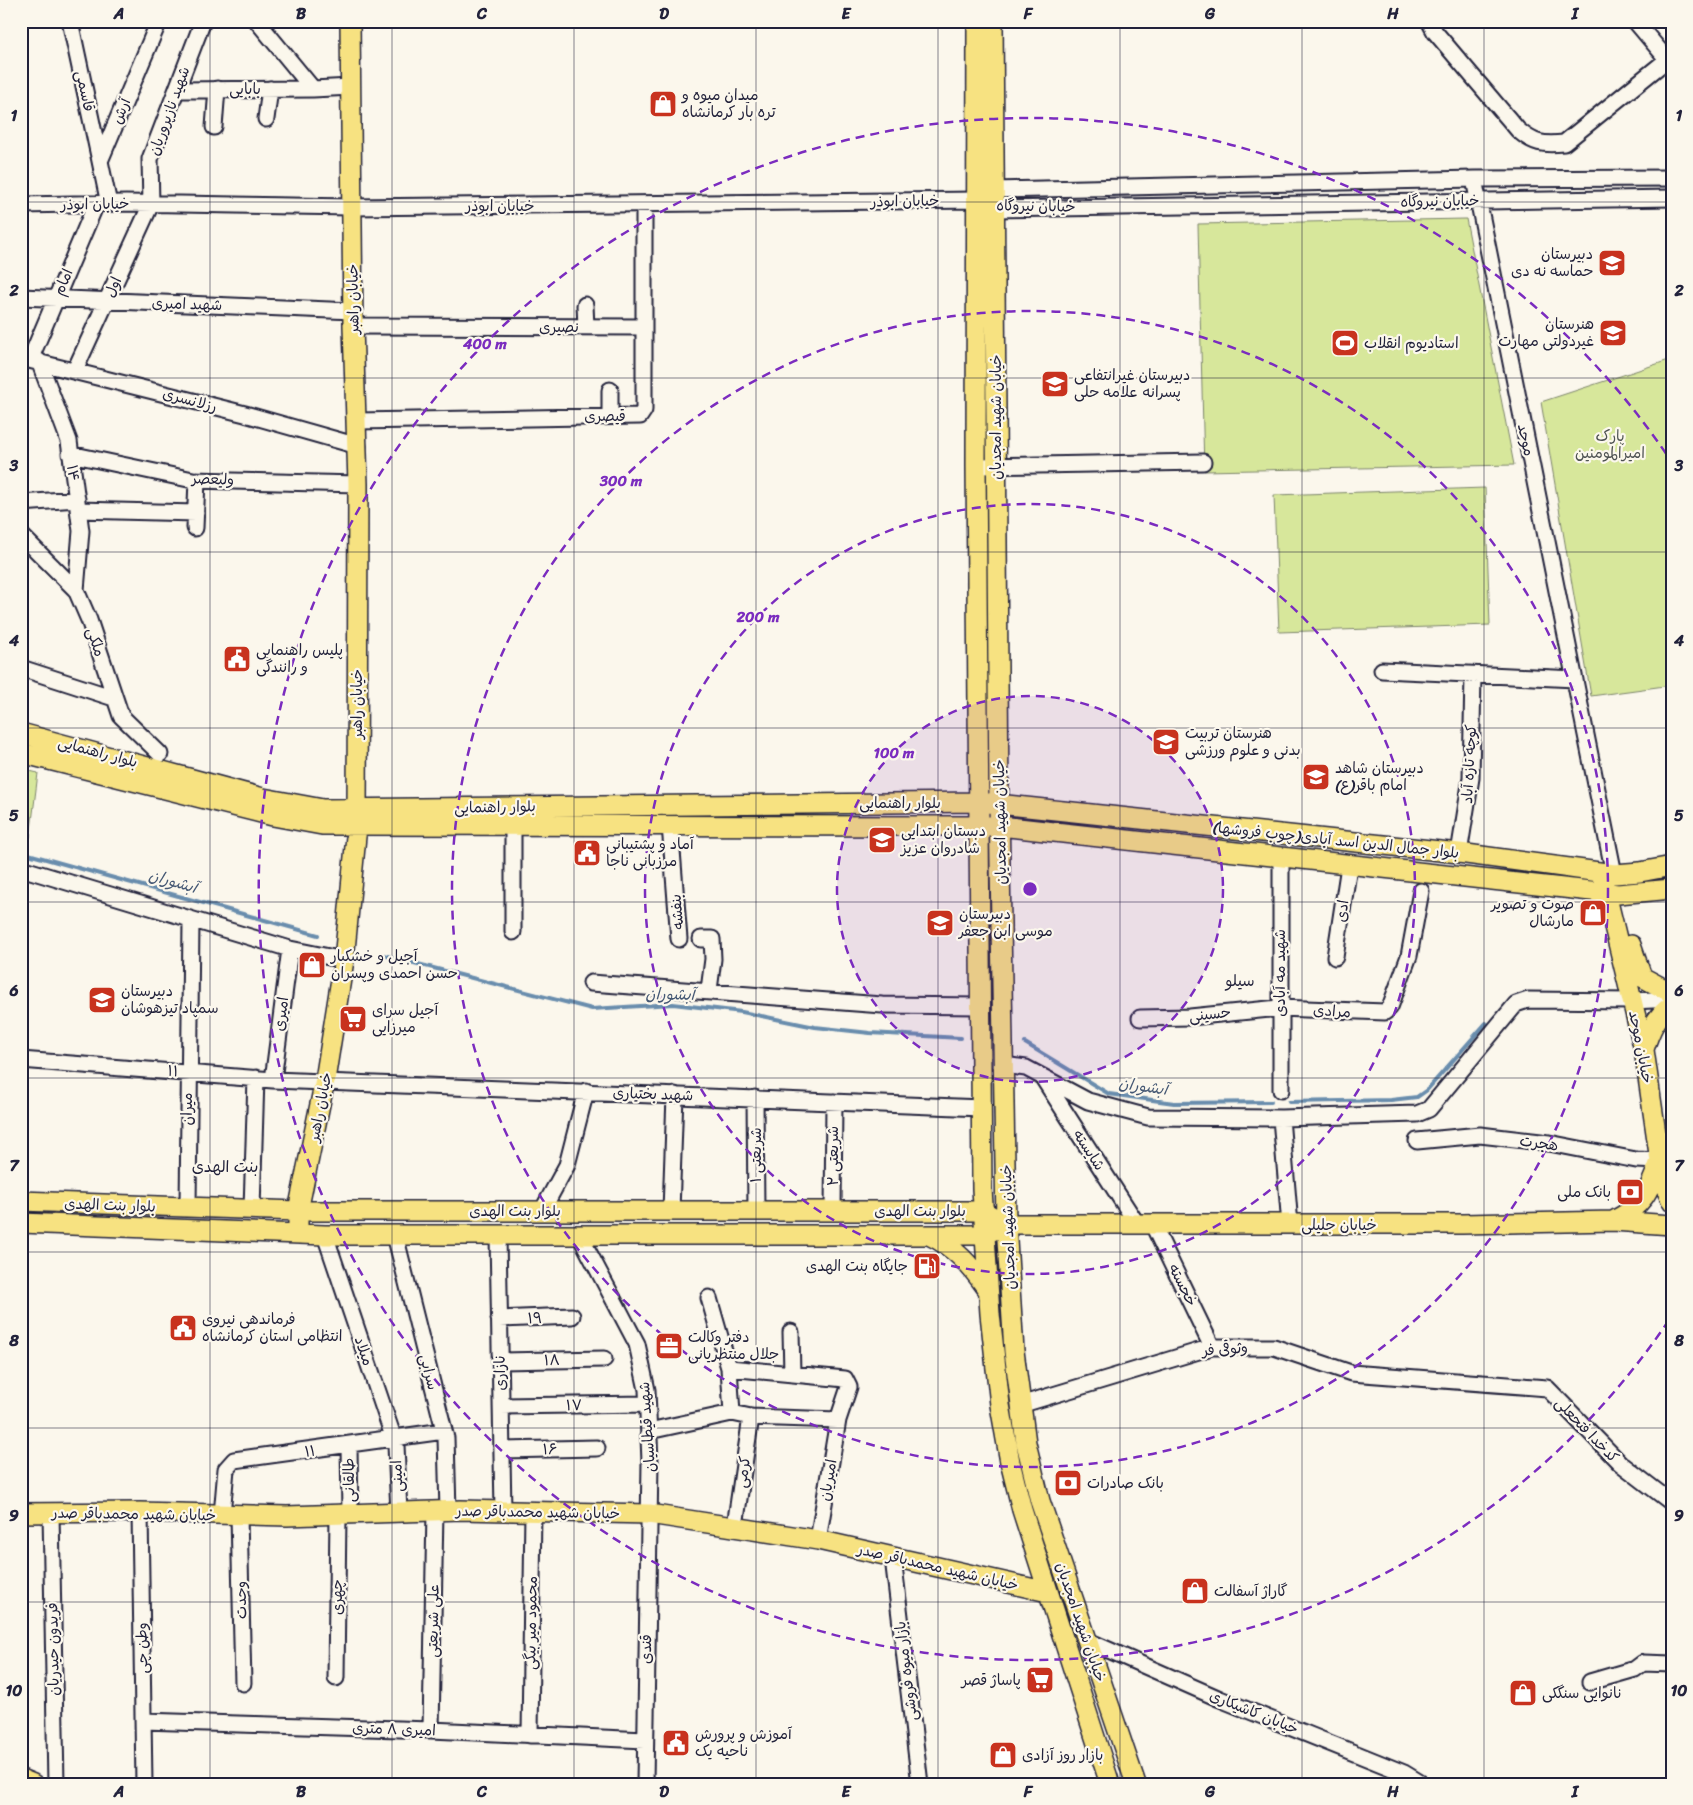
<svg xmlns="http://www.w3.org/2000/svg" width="1693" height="1805" viewBox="0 0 1693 1805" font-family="Sriracha,'Playpen Sans Arabic',sans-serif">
  <rect width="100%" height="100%" fill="#fbf7ec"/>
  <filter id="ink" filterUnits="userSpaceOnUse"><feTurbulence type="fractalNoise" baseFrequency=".02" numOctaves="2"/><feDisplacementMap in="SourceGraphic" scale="10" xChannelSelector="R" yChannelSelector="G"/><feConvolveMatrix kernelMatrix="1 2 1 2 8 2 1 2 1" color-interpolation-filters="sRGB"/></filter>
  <g filter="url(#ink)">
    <path fill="#d7e79b" stroke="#7c846b" d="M1466 219 1514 465 1204 471 1198 224Z
      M1672 359V685L1591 696 1541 402Z
      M1485 488 1490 625 1279 632 1274 495Z
      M21 769 38 773 30 838 21 836Z"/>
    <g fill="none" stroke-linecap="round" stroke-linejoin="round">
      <path stroke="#698dad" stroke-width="4" d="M21 852 318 935
        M383 955 592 1009 673 1004 742 1012 815 1027 870 1033 961 1038
        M1025 1043 1109 1094 1174 1103 1271 1102
        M1289 1102 1391 1100 1417 1097 1427 1090 1486 1023"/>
      <defs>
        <path id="minor" d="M70 21 100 161
          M257 21 313 89 351 87
          M1429 21 1435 32 1518 130C1534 144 1543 145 1564 143L1668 59
          M1635 21 1672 65
          M177 90 313 89
          M266 119 270 89
          M214 127 217 89
          M1474 179 1614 874
          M986 195 995 190 1474 179 1672 178
          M109 204 100 161 159 21
          M21 205 126 203 351 207 978 200 995 209 1672 198
          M21 297 353 311
          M585 305 586 327
          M353 326 644 327
          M21 358 245 414 358 446
          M30 360 96 204
          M39 361 69 441 81 531 76 590
          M75 370 151 204 150 159 203 21
          M610 416V390
          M357 421 640 416 644 410V205
          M70 454 193 480 358 484
          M976 466 1203 462
          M21 503 77 499
          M78 510 196 513
          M195 528 197 480
          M21 535 76 590 89 620 121 716 160 754
          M21 668 114 698
          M1382 670 1575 679
          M513 825V932
          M670 825 679 939
          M1459 853 1471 778 1473 675
          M24 869 290 949 344 960
          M701 939H712L713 959 709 990
          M1335 957 1349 866
          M591 983 882 1005 981 1006
          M1140 1018 1190 1017 1279 1008 1385 1012 1390 1007 1409 956 1421 891
          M21 1060 273 1080 982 1108
          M1004 1065 1026 1068 1088 1101 1148 1117 1281 1118 1417 1114 1429 1109 1516 1004 1528 1000 1633 1001 1672 999
          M1043 1078 1137 1224
          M273 1080 290 949
          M1281 1090V856
          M755 1098 756 1211
          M1281 1118 1290 1225
          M1417 1141 1480 1135 1549 1143 1636 1160 1660 1161
          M188 1208 191 921
          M252 1209 256 1078
          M542 1211 567 1165 586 1091
          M671 1211 675 1095
          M833 1211 834 1102
          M1153 1225 1212 1347
          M579 1234 637 1344 647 1390 650 1462 645 1784
          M325 1235 396 1445 399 1513
          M395 1235 446 1438 448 1511
          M498 1236 503 1511
          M709 1298 729 1368 732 1413
          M499 1319 572 1316
          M791 1332 792 1373
          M500 1361 604 1359
          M729 1368 845 1379 849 1387 838 1420 818 1540
          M1020 1405 1212 1347H1274L1351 1373 1547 1388 1620 1463 1672 1503
          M501 1406 647 1404
          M649 1431 732 1413 751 1417 838 1420
          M349 1446 350 1514
          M502 1450 597 1448
          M140 1512 144 1784
          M51 1513 56 1784
          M222 1515 226 1469 234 1460 444 1431
          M239 1516 243 1683
          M735 1526 751 1417
          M893 1558 920 1784
          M1086 1640 1220 1699 1404 1773 1422 1784
          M336 1678 338 1515
          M1590 1682 1635 1669 1643 1663 1672 1664
          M143 1721 431 1730 645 1740
          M431 1730 435 1511
          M530 1735 533 1511"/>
        <path id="major" d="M977 21 976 466 982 1189 990 1314 1000 1405 1010 1462 1022 1510 1110 1784
          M993 21 999 803 1006 1224 1014 1351 1026 1443 1040 1501 1136 1784
          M21 733 263 798 323 809 979 802 1459 853 1614 874 1640 872 1672 866
          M21 753 273 816 322 825 1000 826 1618 894 1672 889
          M1603 881 1644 1050 1660 1161 1665 1186 1672 1202
          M1631 945 1642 977 1672 993
          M1644 1049C1650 1031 1655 1017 1672 1005
          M21 1201 298 1211H983L993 1217
          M1613 1221C1643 1206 1649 1192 1660 1161
          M21 1223 325 1235H984L1006 1224H1463L1613 1221 1672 1225
          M298 1234V1211L325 1080 344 960 357 826 358 484 353 326 350 21
          M929 1235C955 1247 972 1267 988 1290
          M21 1513 140 1512 287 1516 461 1510 649 1514 818 1540 1048 1592
          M21 1779 33 1784"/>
      </defs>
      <use href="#minor" stroke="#22223b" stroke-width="19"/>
      <use href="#major" stroke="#22223b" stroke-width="22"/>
      <use href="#minor" stroke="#fbf7ec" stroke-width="15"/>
      <use href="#major" stroke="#f7e281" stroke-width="19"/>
    </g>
  </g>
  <path fill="none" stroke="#22223b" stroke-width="1" stroke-opacity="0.55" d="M210 21V1784M392 21V1784M574 21V1784M756 21V1784M938 21V1784M1120 21V1784M1302 21V1784M1484 21V1784M21 202H1672M21 378H1672M21 552H1672M21 728H1672M21 902H1672M21 1078H1672M21 1252H1672M21 1428H1672M21 1602H1672"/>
  <circle cx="1030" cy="889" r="193" fill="#7b2cbf" fill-opacity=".12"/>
  <g fill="none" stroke="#7b2cbf" stroke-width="2.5" stroke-dasharray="9 6">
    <circle cx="1030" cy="889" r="193"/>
    <circle cx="1030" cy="889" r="385"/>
    <circle cx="1030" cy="889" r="578"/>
    <path d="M1669 1320A771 771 0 1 1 1669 458"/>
  </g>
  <defs>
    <symbol id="shop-square" viewBox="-11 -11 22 22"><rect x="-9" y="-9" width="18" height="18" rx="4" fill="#c8321e" stroke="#fbf7ec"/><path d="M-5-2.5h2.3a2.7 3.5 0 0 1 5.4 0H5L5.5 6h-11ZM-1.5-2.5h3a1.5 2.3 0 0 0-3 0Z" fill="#fff"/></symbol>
    <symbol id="school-square" viewBox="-11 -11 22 22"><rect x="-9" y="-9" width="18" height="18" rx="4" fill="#c8321e" stroke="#fbf7ec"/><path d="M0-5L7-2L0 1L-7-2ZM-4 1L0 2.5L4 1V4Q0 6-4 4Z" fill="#fff"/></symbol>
    <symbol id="stadium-square" viewBox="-11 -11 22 22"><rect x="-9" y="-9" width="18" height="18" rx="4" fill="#c8321e" stroke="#fbf7ec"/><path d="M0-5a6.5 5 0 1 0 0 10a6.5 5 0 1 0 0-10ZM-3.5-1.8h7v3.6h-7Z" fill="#fff"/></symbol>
    <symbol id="civic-square" viewBox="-11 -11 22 22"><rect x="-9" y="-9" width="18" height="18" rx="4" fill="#c8321e" stroke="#fbf7ec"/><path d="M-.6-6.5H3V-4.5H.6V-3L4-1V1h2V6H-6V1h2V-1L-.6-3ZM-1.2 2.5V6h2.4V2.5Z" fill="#fff"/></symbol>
    <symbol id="supermarket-square" viewBox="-11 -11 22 22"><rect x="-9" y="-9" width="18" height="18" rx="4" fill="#c8321e" stroke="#fbf7ec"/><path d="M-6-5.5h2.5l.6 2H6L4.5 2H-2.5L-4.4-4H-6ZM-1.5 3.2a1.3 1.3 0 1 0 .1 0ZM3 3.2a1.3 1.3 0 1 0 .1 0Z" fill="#fff"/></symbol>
    <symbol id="bank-square" viewBox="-11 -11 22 22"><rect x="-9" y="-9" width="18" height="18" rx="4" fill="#c8321e" stroke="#fbf7ec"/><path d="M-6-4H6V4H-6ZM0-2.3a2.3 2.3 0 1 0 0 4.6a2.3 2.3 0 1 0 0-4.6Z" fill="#fff"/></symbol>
    <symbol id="fuel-square" viewBox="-11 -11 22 22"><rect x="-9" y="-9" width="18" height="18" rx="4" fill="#c8321e" stroke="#fbf7ec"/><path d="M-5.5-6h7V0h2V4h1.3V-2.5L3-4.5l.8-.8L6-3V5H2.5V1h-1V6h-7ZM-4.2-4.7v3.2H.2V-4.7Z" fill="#fff"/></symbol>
    <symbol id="office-square" viewBox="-11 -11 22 22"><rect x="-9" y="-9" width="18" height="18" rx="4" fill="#c8321e" stroke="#fbf7ec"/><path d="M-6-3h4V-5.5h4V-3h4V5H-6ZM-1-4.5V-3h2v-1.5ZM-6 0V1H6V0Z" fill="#fff"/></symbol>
  </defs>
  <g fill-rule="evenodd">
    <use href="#shop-square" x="647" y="88" width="32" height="32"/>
    <use href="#school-square" x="1596" y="247" width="32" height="32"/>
    <use href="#school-square" x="1597" y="317" width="32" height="32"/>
    <use href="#stadium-square" x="1329" y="327" width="32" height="32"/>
    <use href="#school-square" x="1039" y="368" width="32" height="32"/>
    <use href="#civic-square" x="221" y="643" width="32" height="32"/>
    <use href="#school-square" x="1150" y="726" width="32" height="32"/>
    <use href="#school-square" x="1300" y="761" width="32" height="32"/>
    <use href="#school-square" x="866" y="824" width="32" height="32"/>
    <use href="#civic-square" x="571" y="837" width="32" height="32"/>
    <use href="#shop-square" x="1577" y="897" width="32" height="32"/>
    <use href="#school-square" x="924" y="907" width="32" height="32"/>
    <use href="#shop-square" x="296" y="949" width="32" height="32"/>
    <use href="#school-square" x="86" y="984" width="32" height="32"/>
    <use href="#supermarket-square" x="337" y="1003" width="32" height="32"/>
    <use href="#bank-square" x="1614" y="1176" width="32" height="32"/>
    <use href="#fuel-square" x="911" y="1250" width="32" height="32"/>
    <use href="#civic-square" x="167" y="1312" width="32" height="32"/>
    <use href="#office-square" x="653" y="1330" width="32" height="32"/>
    <use href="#bank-square" x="1052" y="1467" width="32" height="32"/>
    <use href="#shop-square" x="1179" y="1575" width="32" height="32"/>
    <use href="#supermarket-square" x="1024" y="1664" width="32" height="32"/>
    <use href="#shop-square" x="1507" y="1677" width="32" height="32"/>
    <use href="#civic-square" x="660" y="1727" width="32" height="32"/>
    <use href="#shop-square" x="987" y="1739" width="32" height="32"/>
  </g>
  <g text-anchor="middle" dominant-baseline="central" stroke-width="4.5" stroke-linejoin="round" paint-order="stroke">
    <g font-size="15" fill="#22223b" stroke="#fbf7ec">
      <text x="245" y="89">بابایی</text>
      <text transform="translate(85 91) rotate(78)">قاسمی</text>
      <text transform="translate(121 111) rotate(-67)">آرش</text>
      <text transform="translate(169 111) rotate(-70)">شهید نازپروریان</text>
      <text transform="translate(905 201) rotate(-1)">خیابان ابوذر</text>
      <text transform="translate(1440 201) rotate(-1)">خیابان نیروگاه</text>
      <text transform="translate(95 204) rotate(-1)">خیابان ابوذر</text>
      <text x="500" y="206">خیابان ابوذر</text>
      <text transform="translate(1036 206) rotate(1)">خیابان نیروگاه</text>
      <text transform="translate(63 282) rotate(-67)">امام</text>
      <text transform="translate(113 287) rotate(-66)">اول</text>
      <text transform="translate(353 299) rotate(-91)">خیابان راهبر</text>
      <text transform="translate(187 304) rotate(2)">شهید امیری</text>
      <text x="559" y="327">نصیری</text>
      <text transform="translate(190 400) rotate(15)">رزلانسری</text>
      <text x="605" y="416">قیصری</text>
      <text transform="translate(996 417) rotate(-90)">خیابان شهید امجدیان</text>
      <text transform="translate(1526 440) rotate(78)">موحد</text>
      <text transform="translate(73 473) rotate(82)">۱۴</text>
      <text transform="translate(213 479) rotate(2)">ولیعصر</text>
      <text transform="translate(96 642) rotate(72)">ملکی</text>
      <text transform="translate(357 704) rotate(-90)">خیابان راهبر</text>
      <text transform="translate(98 752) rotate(15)">بلوار راهنمایی</text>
      <text transform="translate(1469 764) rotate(-87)">کوچه تازه آباد</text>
      <text x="900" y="803">بلوار راهنمایی</text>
      <text transform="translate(495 807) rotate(-1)">بلوار راهنمایی</text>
      <text transform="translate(1000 822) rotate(-91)">خیابان شهید امجدیان</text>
      <text transform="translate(1336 840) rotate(6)">بلوار جمال الدین اسد آبادی(چوب فروشها)</text>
      <text transform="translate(1342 911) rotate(-82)">ادی</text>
      <text transform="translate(677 912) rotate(-95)">بنفشه</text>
      <text transform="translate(1280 973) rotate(-90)">شهید مه آبادی</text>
      <text transform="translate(1332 1011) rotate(4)">مرادی</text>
      <text transform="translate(281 1014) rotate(-82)">امیری</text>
      <text transform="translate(1210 1014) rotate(-6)">حسینی</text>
      <text transform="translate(1641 1047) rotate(79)">خیابان موحد</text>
      <text transform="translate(173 1071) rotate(4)">۱۱</text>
      <text transform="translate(653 1094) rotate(2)">شهید بختیاری</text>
      <text transform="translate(320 1107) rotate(-79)">خیابان راهبر</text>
      <text transform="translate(187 1109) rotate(-90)">میران</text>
      <text transform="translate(1539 1143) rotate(8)">هجرت</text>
      <text transform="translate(1089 1150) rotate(57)">شایسته</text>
      <text transform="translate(756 1155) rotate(-90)">شریعتی ۱</text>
      <text transform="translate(833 1156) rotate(-90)">شریعتی ۲</text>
      <text transform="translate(110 1205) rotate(2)">بلوار بنت الهدی</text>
      <text x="515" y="1211">بلوار بنت الهدی</text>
      <text x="920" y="1211">بلوار بنت الهدی</text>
      <text x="1339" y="1225">خیابان جلیلی</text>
      <text transform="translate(1008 1227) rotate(-92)">خیابان شهید امجدیان</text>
      <text transform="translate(1183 1285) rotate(63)">خجسته</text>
      <text transform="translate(535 1318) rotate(-2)">۱۹</text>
      <text transform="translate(1225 1349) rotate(-4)">وثوقی فر</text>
      <text transform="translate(364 1351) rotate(71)">میلاد</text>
      <text transform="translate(552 1360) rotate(-1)">۱۸</text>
      <text transform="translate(429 1372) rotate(76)">سرابی</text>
      <text transform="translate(500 1373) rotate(-91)">نازاری</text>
      <text transform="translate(574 1405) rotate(-1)">۱۷</text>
      <text transform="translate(647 1427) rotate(-94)">شهید قیطاسیان</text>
      <text transform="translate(1587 1430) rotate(46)">کدخدا فتحعلی</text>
      <text transform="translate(550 1449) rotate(-1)">۱۶</text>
      <text transform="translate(310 1451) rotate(-7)">۱۱</text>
      <text transform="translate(743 1472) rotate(-82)">کرمی</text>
      <text transform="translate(397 1476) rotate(-93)">امینی</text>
      <text transform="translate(349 1480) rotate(-91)">طالقانی</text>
      <text transform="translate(828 1480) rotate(-80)">امیریان</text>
      <text transform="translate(538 1512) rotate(1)">خیابان شهید محمدباقر صدر</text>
      <text transform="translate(134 1514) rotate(1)">خیابان شهید محمدباقر صدر</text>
      <text transform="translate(938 1567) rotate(13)">خیابان شهید محمدباقر صدر</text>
      <text transform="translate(337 1597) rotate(-90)">چهری</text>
      <text transform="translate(241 1600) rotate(-91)">وحدت</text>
      <text transform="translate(433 1621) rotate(-89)">علی شریعتی</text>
      <text transform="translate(1081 1622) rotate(71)">خیابان شهید امجدیان</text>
      <text transform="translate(531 1623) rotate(-89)">محمود میر بیگی</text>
      <text transform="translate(142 1648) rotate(-91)">وطن چی</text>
      <text transform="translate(53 1649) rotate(-91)">فریدون حیدریان</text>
      <text transform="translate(646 1649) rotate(-89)">قندی</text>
      <text transform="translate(906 1671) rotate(-97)">بازار میوه فروشی</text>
      <text transform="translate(1254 1712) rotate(22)">خیابان کاشیکاری</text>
      <text transform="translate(394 1729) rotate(2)">امیری ۸ متری</text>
    </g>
    <g font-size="15" fill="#22223b" stroke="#fbf7ec" text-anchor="start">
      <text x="682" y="95">میدان میوه و<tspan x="682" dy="17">تره بار کرمانشاه</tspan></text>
      <text x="1593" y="254" text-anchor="end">دبیرستان<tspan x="1593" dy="17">حماسه نه دی</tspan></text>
      <text x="1594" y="324" text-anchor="end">هنرستان<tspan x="1594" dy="17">غیردولتی مهارت</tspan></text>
      <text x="1364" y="343">استادیوم انقلاب</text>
      <text x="1074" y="375">دبیرستان غیرانتفاعی<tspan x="1074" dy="17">پسرانه علامه حلی</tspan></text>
      <text x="256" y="650">پلیس راهنمایی<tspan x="256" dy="17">و رانندگی</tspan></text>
      <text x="1185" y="733">هنرستان تربیت<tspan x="1185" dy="17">بدنی و علوم ورزشی</tspan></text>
      <text x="1335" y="768">دبیرستان شاهد<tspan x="1335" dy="17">امام باقر(ع)</tspan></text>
      <text x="901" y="831">دبستان ابتدایی<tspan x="901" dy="17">شادروان عزیز</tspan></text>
      <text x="606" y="844">آماد و پشتیبانی<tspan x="606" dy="17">مرزبانی ناجا</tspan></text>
      <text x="1574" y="904" text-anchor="end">صوت و تصویر<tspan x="1574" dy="17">مارشال</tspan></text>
      <text x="959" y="914">دبیرستان<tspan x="959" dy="17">موسی ابن جعفر</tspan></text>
      <text x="331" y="956">آجیل و خشکبار<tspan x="331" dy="17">حسن احمدی وپسران</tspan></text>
      <text x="121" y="991">دبیرستان<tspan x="121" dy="17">سمپاد تیزهوشان</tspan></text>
      <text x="372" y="1010">آجیل سرای<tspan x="372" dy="17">میرزایی</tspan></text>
      <text x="1611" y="1192" text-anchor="end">بانک ملی</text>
      <text x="908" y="1266" text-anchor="end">جایگاه بنت الهدی</text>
      <text x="202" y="1319">فرماندهی نیروی<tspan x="202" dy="17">انتظامی استان کرمانشاه</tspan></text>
      <text x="688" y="1337">دفتر وکالت<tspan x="688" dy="17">جلال منتظریانی</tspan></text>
      <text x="1087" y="1483">بانک صادرات</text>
      <text x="1214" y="1591">گاراژ آسفالت</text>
      <text x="1021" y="1680" text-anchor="end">پاساژ قصر</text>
      <text x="1542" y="1693">نانوایی سنگکی</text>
      <text x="695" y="1734">آموزش و پرورش<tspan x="695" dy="17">ناحیه یک</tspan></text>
      <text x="1022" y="1755">بازار روز آزادی</text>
    </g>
    <g font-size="15" fill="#4f5353" stroke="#fbf7ec">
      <text x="1610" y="436">پارک<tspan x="1610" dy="17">امیرالمومنین</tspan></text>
    </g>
    <g font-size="16" font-style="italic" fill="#455874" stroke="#fbf7ec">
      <text transform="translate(173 881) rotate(16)">آبشوران</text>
      <text transform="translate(670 994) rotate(1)">آبشوران</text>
      <text transform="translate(1143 1086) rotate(8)">آبشوران</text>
    </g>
    <g font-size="16" fill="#22223b" stroke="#fbf7ec">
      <text x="1240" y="980">سیلو</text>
      <text x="225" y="1166">بنت الهدی</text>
    </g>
  </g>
  <circle cx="1030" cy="889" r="8" fill="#7b2cbf" stroke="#fbf7ec" stroke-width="2.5"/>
  <g font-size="15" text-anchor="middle" font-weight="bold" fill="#7b2cbf" stroke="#fbf7ec" stroke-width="4.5" stroke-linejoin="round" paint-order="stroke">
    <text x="485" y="349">400 m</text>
    <text x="621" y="486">300 m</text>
    <text x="758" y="622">200 m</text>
    <text x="894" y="758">100 m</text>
  </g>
  <rect width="1693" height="1805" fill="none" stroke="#fbf7ec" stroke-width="55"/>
  <rect x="28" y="28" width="1638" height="1750" fill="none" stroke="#22223b" stroke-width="2"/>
  <g font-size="16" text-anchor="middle" font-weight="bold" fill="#22223b">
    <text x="119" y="19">A</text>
    <text x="301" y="19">B</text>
    <text x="482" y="19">C</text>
    <text x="664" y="19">D</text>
    <text x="846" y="19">E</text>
    <text x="1028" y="19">F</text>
    <text x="1210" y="19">G</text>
    <text x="1393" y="19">H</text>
    <text x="1575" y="19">I</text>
    <text x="14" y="121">1</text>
    <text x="1679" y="121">1</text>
    <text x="14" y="296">2</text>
    <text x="1679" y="296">2</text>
    <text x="14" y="471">3</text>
    <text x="1679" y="471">3</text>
    <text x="14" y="646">4</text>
    <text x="1679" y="646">4</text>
    <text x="14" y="821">5</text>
    <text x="1679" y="821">5</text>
    <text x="14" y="996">6</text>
    <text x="1679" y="996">6</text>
    <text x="14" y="1171">7</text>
    <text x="1679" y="1171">7</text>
    <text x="14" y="1346">8</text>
    <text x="1679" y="1346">8</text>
    <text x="14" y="1521">9</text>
    <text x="1679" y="1521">9</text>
    <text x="14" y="1696">10</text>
    <text x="1679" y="1696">10</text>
    <text x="119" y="1797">A</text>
    <text x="301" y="1797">B</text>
    <text x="482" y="1797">C</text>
    <text x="664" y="1797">D</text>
    <text x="846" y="1797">E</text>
    <text x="1028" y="1797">F</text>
    <text x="1210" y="1797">G</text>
    <text x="1393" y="1797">H</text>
    <text x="1575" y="1797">I</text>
  </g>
</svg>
